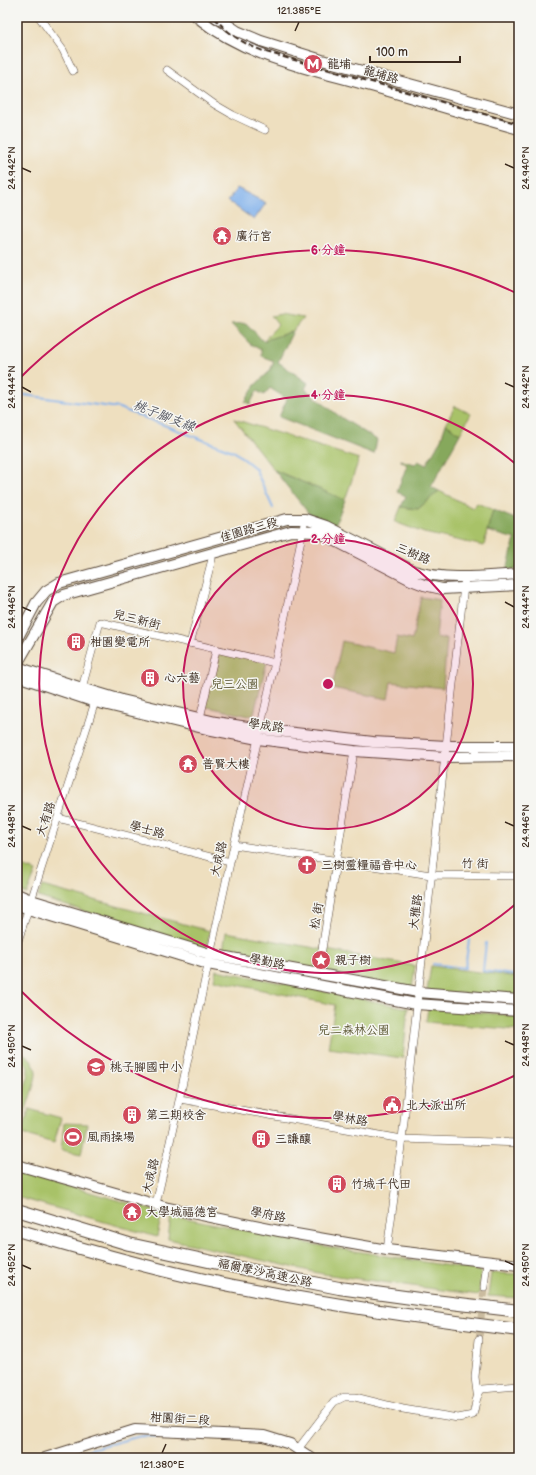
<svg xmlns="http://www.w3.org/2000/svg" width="536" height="1475" viewBox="0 0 536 1475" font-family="'Balsamiq Sans','LXGW WenKai TC',sans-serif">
  <rect width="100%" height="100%" fill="#f6f6f2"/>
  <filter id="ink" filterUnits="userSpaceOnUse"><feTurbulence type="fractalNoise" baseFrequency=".025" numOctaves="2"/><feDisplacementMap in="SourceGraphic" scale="8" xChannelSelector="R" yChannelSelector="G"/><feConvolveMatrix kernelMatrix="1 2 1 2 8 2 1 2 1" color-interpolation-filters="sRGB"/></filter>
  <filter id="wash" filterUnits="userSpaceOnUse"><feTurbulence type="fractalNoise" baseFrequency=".012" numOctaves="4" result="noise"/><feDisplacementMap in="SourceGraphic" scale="16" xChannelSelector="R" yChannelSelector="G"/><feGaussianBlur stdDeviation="0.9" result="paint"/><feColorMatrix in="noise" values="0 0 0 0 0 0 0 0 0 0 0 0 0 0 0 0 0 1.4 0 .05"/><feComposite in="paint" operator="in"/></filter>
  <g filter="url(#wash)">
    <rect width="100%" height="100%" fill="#eedfbf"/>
    <path fill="#a8c268" stroke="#727643" d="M281 314 303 318 293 331 263 341 278 325 271 316Z
      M455 406 471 414 460 434 446 424Z
      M234 419 359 459 345 500 274 470Z
      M439 491 473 508 477 503 493 510 487 531 484 546 424 533 395 522 401 507 418 509Z
      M421 597 440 600 436 637 447 639 443 688 391 682 388 699 332 688 342 641 394 653 397 637 412 640Z
      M216 650 267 662 254 713 249 716 203 706Z
      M17 864 36 871 27 894 17 890Z
      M42 886 210 931 206 949 38 897Z
      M226 932 415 966 412 989 223 951Z
      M431 966 519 977V997L427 991Z
      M216 970 408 1008 403 1058 328 1048 335 1005 214 980Z
      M428 1008 519 1016V1030L426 1022Z
      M17 1051C28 1054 35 1061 36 1073 37 1079 25 1112 22 1120L17 1125V1112L28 1077V1067L23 1062 17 1060Z
      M29 1109 61 1118 54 1143 22 1134Z
      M64 1123 87 1124 81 1154 61 1150Z
      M17 1171 162 1213 157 1237 17 1197Z
      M171 1215 317 1245 481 1271 479 1295 323 1274 168 1239Z
      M491 1273 519 1274V1298L488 1296Z"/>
    <path fill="#86a85c" stroke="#60693d" d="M246 323 263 341 293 331 278 362 308 383 305 389 339 416 377 440 374 454 279 417 287 399 270 388 264 395 257 391 250 404 245 402 255 385 270 371 274 361 261 356V350L250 344 231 324Z
      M446 424 460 434 431 487 439 491 418 509 401 507 406 496 397 492 407 465 400 460 415 464 418 461 426 465 441 439Z
      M274 470 345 500 335 525 310 515Z
      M493 510 515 519 519 518V569L507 570 515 539 487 531Z"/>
    <path fill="#80b0eb" stroke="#5e6d84" d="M237 188 266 203 254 220 228 201Z"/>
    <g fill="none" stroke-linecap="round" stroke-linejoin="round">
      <path stroke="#80b0eb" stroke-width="2" d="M17 394 119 408 235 452 255 468 273 508
        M486 943 483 971 515 975
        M433 964 465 968 469 940
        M255 1440 270 1443
        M79 1452 141 1436 197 1438"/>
    </g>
  </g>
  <g filter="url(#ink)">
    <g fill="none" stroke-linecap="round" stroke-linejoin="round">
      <path stroke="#cabb9f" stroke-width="7" stroke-dasharray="7 3.5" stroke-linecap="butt" d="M479 1339 484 1287"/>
      <defs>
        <path id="street" d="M39 17 63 50 73 71
          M167 70 214 104 233 115 265 130
          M190 644 212 559
          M82 688 100 622 275 663
          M200 718 216 650
          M58 818 230 862
          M234 845 431 875 519 876
          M17 944 95 702
          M318 974 354 751
          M180 1099 402 1139 519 1143
          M156 1204C182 1091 205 977 230 863 255 749 283 634 305 519
          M387 1250 402 1139 465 577
          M484 1287 487 1262
          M477 1393 475 1377 479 1339
          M298 1449 334 1402 344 1397H355L403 1409 458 1418 473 1415C476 1406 475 1396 482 1389L519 1386"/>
        <path id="secondary" d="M197 17C246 57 307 68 367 85 418 99 468 115 519 129
          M216 17 237 31 261 41 322 60 519 114
          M17 639 36 603 46 591 59 583 287 519H305L326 526 414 571C448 581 484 576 519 574
          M17 664 53 602 64 595 291 531 315 532 322 534 411 580 424 585 442 589 519 585
          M17 667 82 688 122 700 216 722 260 729 373 742 447 746H519
          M17 676 95 702 207 729 258 739 354 751 445 757 519 756
          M17 894 31 900 210 954 418 992 519 1000
          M17 904 28 909 208 964 416 1004 519 1011
          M17 1165 168 1208 279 1231 387 1250 519 1265
          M45 1458 135 1430 264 1436 290 1444 311 1458"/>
        <path id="highway" d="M17 1210 129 1244 283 1277 339 1288 426 1300 519 1311
          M17 1230C79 1248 141 1266 205 1280 309 1302 414 1317 519 1330"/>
      </defs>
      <use href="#street" stroke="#564536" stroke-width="8"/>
      <use href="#secondary" stroke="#564536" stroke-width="12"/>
      <use href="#highway" stroke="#564536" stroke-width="14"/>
      <use href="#street" stroke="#fff" stroke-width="7"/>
      <use href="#secondary" stroke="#fff" stroke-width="10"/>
      <use href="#highway" stroke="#fff" stroke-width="12"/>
      <path stroke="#3b2a1e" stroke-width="2" stroke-dasharray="6 3" stroke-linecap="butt" d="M214 17C228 34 245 45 266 52L519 124"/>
    </g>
  </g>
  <path fill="none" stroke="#3b2a1e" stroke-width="1.5" d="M295 31 299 22M505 164 514 168M22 168 31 172M505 383 514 387M22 387 31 392M505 602 514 607M22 607 31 611M505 822 514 826M22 826 31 830M505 1041 514 1045M22 1046 31 1050M505 1261 514 1265M22 1265 31 1269M162 1453 166 1444"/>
  <circle cx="328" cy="684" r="145" fill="#c2185b" fill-opacity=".12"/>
  <g fill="none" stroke="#c2185b" stroke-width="2">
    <circle cx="328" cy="684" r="145"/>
    <path d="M518 902A289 289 0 1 1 518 466"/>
    <path d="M518 1074A434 434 0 0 1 18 988M18 380A434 434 0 0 1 518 294"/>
  </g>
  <defs>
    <symbol id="metro-disc" viewBox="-11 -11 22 22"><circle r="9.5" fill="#d1495b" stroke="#f6f6f2"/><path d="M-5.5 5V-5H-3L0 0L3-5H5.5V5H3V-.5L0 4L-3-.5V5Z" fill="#fff"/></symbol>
    <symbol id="temple-disc" viewBox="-11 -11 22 22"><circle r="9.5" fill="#d1495b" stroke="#f6f6f2"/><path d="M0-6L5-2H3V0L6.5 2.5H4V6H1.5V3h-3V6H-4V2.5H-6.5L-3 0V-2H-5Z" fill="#fff"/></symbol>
    <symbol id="building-disc" viewBox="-11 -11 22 22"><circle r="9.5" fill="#d1495b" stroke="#f6f6f2"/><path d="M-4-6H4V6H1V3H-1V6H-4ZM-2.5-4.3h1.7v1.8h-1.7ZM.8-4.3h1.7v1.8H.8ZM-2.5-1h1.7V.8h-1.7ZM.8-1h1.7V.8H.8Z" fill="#fff"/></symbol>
    <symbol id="church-disc" viewBox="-11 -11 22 22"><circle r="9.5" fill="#d1495b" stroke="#f6f6f2"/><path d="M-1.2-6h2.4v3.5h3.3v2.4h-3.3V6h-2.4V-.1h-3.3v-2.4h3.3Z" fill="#fff"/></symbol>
    <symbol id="sight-disc" viewBox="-11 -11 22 22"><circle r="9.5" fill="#d1495b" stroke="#f6f6f2"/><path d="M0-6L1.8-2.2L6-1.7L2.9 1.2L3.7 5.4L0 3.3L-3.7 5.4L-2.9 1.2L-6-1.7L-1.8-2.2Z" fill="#fff"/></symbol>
    <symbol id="school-disc" viewBox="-11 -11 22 22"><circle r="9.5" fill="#d1495b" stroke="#f6f6f2"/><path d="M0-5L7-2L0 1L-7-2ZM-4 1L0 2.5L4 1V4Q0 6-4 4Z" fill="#fff"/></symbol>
    <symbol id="civic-disc" viewBox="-11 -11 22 22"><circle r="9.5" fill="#d1495b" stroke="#f6f6f2"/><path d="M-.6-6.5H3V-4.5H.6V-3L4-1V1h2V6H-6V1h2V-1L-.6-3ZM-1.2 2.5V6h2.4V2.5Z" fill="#fff"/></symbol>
    <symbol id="stadium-disc" viewBox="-11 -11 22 22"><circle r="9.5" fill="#d1495b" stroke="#f6f6f2"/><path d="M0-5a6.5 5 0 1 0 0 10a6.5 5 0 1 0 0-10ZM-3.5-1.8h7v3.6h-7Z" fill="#fff"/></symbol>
  </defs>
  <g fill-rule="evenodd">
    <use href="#metro-disc" x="302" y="53" width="22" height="22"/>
    <use href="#temple-disc" x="211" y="225" width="22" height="22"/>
    <use href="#building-disc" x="65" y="631" width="22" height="22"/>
    <use href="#building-disc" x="139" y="667" width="22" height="22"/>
    <use href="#temple-disc" x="177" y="753" width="22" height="22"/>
    <use href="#church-disc" x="296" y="854" width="22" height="22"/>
    <use href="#sight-disc" x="310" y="949" width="22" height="22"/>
    <use href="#school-disc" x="85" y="1056" width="22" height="22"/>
    <use href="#civic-disc" x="381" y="1094" width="22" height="22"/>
    <use href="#building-disc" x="121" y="1104" width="22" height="22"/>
    <use href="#stadium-disc" x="62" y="1126" width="22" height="22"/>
    <use href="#building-disc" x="250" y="1128" width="22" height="22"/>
    <use href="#building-disc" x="326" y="1173" width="22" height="22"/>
    <use href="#temple-disc" x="121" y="1201" width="22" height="22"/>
  </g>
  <g text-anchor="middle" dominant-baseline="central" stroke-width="3" stroke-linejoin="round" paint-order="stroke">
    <g font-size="12" fill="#3b2a1e" stroke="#f6f6f2" text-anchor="start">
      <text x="327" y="64">龍埔</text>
      <text x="236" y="236">廣行宮</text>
      <text x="90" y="642">柑園變電所</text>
      <text x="164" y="678">心六藝</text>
      <text x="202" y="764">普賢大樓</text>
      <text x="321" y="865">三樹靈糧福音中心</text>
      <text x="335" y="960">親子樹</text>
      <text x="110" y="1067">桃子腳國中小</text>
      <text x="406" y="1105">北大派出所</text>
      <text x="146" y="1115">第三期校舍</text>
      <text x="87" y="1137">風雨操場</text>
      <text x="275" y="1139">三謙釀</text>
      <text x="351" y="1184">竹城千代田</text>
      <text x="146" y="1212">大學城福德宮</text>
    </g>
    <g font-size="12" fill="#3b2a1e" stroke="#f6f6f2">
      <text transform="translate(381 75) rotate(16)">龍埔路</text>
      <text transform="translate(249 530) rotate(-16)">佳園路三段</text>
      <text transform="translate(413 554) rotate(23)">三樹路</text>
      <text transform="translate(137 620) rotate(14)">兒三新街</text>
      <text transform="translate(266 726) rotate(8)">學成路</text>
      <text transform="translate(46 819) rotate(-72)">大有路</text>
      <text transform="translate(147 830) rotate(15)">學士路</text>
      <text transform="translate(219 859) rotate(-77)">大成路</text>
      <text transform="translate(475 864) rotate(1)">竹 街</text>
      <text transform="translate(416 912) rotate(-83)">大雅路</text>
      <text transform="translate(317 916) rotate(-80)">松 街</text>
      <text transform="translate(267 962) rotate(11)">學勤路</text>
      <text transform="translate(350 1119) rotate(10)">學林路</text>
      <text transform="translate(151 1176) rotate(-77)">大成路</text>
      <text transform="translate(268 1215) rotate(11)">學府路</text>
      <text transform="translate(265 1273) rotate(12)">福爾摩沙高速公路</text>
      <text transform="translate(180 1419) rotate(3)">柑園街二段</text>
    </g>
    <g font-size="12" fill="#5c5834" stroke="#f6f6f2">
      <text x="235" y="684">兒三公園</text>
      <text x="354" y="1030">兒二森林公園</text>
    </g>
    <g font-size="13" font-style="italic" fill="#50525c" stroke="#f6f6f2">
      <text transform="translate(164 416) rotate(21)">桃子腳支線</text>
    </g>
  </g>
  <circle cx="328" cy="684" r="6" fill="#c2185b" stroke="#f6f6f2" stroke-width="2"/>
  <g font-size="12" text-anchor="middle" font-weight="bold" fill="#c2185b" stroke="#f6f6f2" stroke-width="3" stroke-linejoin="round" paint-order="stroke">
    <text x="328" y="254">6 分鐘</text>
    <text x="328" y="399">4 分鐘</text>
    <text x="328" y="543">2 分鐘</text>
  </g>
  <rect width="536" height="1475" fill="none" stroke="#f6f6f2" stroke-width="44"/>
  <path d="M370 56v6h90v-6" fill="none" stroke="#3b2a1e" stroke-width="2"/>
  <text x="376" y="56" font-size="12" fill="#3b2a1e" stroke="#f6f6f2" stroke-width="3" paint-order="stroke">100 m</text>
  <rect x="22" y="22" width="492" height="1431" fill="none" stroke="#3b2a1e" stroke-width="1.5"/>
  <g font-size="10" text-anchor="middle" fill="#3b2a1e">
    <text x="299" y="14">121.385°E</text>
    <text transform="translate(525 168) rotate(-90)" y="4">24.940°N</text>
    <text transform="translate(11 168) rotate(-90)" y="4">24.942°N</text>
    <text transform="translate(525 387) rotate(-90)" y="4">24.942°N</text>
    <text transform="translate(11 387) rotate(-90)" y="4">24.944°N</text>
    <text transform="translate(525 607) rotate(-90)" y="4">24.944°N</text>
    <text transform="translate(11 607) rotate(-90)" y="4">24.946°N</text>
    <text transform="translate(525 826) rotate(-90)" y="4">24.946°N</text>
    <text transform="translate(11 826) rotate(-90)" y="4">24.948°N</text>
    <text transform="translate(525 1045) rotate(-90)" y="4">24.948°N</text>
    <text transform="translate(11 1046) rotate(-90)" y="4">24.950°N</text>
    <text transform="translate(525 1265) rotate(-90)" y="4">24.950°N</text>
    <text transform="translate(11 1265) rotate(-90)" y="4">24.952°N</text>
    <text x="162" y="1468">121.380°E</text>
  </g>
</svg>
